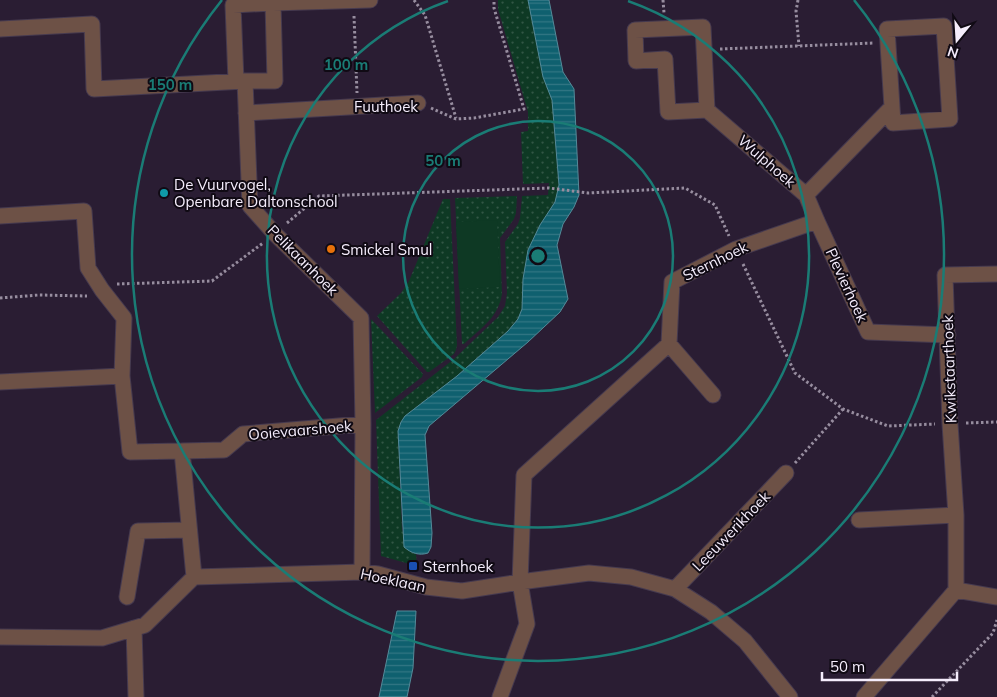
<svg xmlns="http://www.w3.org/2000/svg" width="997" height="697" viewBox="0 0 997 697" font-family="Mulish,sans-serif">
  <defs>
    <pattern id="grass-dots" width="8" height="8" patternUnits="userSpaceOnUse" patternTransform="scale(1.25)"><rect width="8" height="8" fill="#0e3924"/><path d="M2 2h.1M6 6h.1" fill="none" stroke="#325645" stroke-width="1.8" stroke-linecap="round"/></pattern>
    <pattern id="water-rules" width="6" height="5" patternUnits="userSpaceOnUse" patternTransform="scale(1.25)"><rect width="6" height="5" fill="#0f606f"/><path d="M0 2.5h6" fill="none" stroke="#337784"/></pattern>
  </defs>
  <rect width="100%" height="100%" fill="#2a1d33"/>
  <path fill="url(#grass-dots)" d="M498 0H528L543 76 552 99 559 185 558 194 555 202 540 225 528 250 523 279 522 309 518 319 508 331 457 376 405 416 401 422 398 431 402 529 409 551 416 554 417 566 381 556 376 420 454 359 498 317 505 306 507 293 505 242 518 224 520 218 522 196 548 195 549 183 523 184 521 132 528 131V112L498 9Z
    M517 196 516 213 514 219 500 238 502 294C498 318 481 328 464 344H462L455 198Z
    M443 199H450L457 345 456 350 454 354 429 372H427L377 316 401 293 409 281Z
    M371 319 423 374 422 377 375 413Z"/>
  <path fill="#0e3924" d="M497 220 500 287 459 289 456 222Z"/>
  <path fill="url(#water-rules)" stroke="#548a99" d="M528 0H549L563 72 574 89 579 195 574 207 563 224 557 245 568 299 560 312 528 342 429 426 425 435 432 533 431 547 428 553C419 556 411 553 404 547L398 431 401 422 405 416 457 376 508 331 518 319 522 309 523 279 528 250 540 225 555 202 559 185 552 100 543 77Z
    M397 611H416L413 668 407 697H379Z"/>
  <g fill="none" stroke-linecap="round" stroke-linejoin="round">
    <defs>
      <path id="minor" d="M273 3 370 0
        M0 29 92 24 94 89 245 81
        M236 81 233 5 273 3 275 81H245L250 206 275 234 361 318 363 424 362 572
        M707 110 703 27 635 30 636 61 665 59 668 112 707 110 806 195 817 221 868 332 948 335
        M246 113 418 103
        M806 195 892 107 887 29 944 26 950 119 893 123 892 107
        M0 216 84 211 88 268 102 290 124 318 122 376 130 452 182 451 194 577
        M669 344 713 395
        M0 382 122 376
        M182 451 224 450 243 434 363 424
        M859 520 956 515
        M675 589 786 473
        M956 590 997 597
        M127 597 138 531 189 530
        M134 628 136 697
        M0 637 102 638 145 625 194 577 362 572 378 574 426 587 462 591 520 582 589 573 631 577 675 589 711 612 745 641 790 697
        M500 697 527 624 520 582 524 475 669 344 672 282 736 249 817 221
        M864 697 956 590V515L950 424 945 275 997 274"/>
    </defs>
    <use href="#minor" stroke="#463a4f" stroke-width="17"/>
    <path stroke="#978d9f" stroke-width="3" stroke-dasharray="2.5 2.5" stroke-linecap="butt" d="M414 0 425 15 456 118
      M663 0 664 13
      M798 0 796 11 799 46
      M354 16 357 93
      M720 49 874 43
      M431 108 456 119 474 118 524 109 494 8V0
      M287 223 319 196 549 188 588 193 685 188 715 205 729 236
      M743 264 795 373 843 409 888 426 935 424
      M117 284 212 281 263 243
      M0 298 39 295 87 296
      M966 423 997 422
      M795 463 843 409
      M932 697 993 633 997 620"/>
    <use href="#minor" stroke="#6d5146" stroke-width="15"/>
  </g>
  <g fill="none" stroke="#1a7c75" stroke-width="2.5">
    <circle cx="538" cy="256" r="135"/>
    <path d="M628 1A271 271 0 1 1 448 1"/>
    <path d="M854 0A406 406 0 1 1 222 0"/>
  </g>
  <circle fill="#0f9aa8" stroke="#100a14" stroke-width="2" cx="164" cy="193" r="5"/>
  <circle fill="#e8710a" stroke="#100a14" stroke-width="2" cx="331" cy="249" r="5"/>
  <rect fill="#1a4fb4" stroke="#100a14" stroke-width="2" x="408" y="561" width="10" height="10" rx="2.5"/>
  <g text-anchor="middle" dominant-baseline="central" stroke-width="4" stroke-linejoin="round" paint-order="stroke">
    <g font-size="15" fill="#f5edfc" stroke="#100a14">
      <text x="386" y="106">Fuuthoek</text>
      <text transform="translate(767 161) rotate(41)">Wulphoek</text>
      <text transform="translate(303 260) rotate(45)">Pelikaanhoek</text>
      <text transform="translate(715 261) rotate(-26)">Sternhoek</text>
      <text transform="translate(847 285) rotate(65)">Plevierhoek</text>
      <text transform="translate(949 369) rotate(-92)">Kwikstaarthoek</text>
      <text transform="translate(300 430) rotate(-5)">Ooievaarshoek</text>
      <text transform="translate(731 531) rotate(-46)">Leeuwerikhoek</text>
      <text transform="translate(393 580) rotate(12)">Hoeklaan</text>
    </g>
    <g font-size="15" fill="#f5edfc" stroke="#100a14" text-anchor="start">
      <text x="174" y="184">De Vuurvogel,<tspan x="174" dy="17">Openbare Daltonschool</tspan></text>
      <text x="341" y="249">Smickel Smul</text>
      <text x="423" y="566">Sternhoek</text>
    </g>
  </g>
  <circle cx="538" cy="256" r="8" fill="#1a7c75" stroke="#100a14" stroke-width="2.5"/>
  <g font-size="15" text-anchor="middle" font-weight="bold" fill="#1a7c75" stroke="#100a14" stroke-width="4" stroke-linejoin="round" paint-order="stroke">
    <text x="346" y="70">100 m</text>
    <text x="170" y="90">150 m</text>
    <text x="443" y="166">50 m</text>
  </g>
  <g transform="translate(957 40) rotate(198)" stroke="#100a14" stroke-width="4" paint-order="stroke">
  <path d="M0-4L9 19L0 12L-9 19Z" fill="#f5edfc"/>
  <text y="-8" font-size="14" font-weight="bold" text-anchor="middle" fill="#f5edfc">N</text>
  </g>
  <path d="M822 672v8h135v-8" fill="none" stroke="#f5edfc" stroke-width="2.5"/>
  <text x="830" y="672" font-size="15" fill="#f5edfc" stroke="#100a14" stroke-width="4" paint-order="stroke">50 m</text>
</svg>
